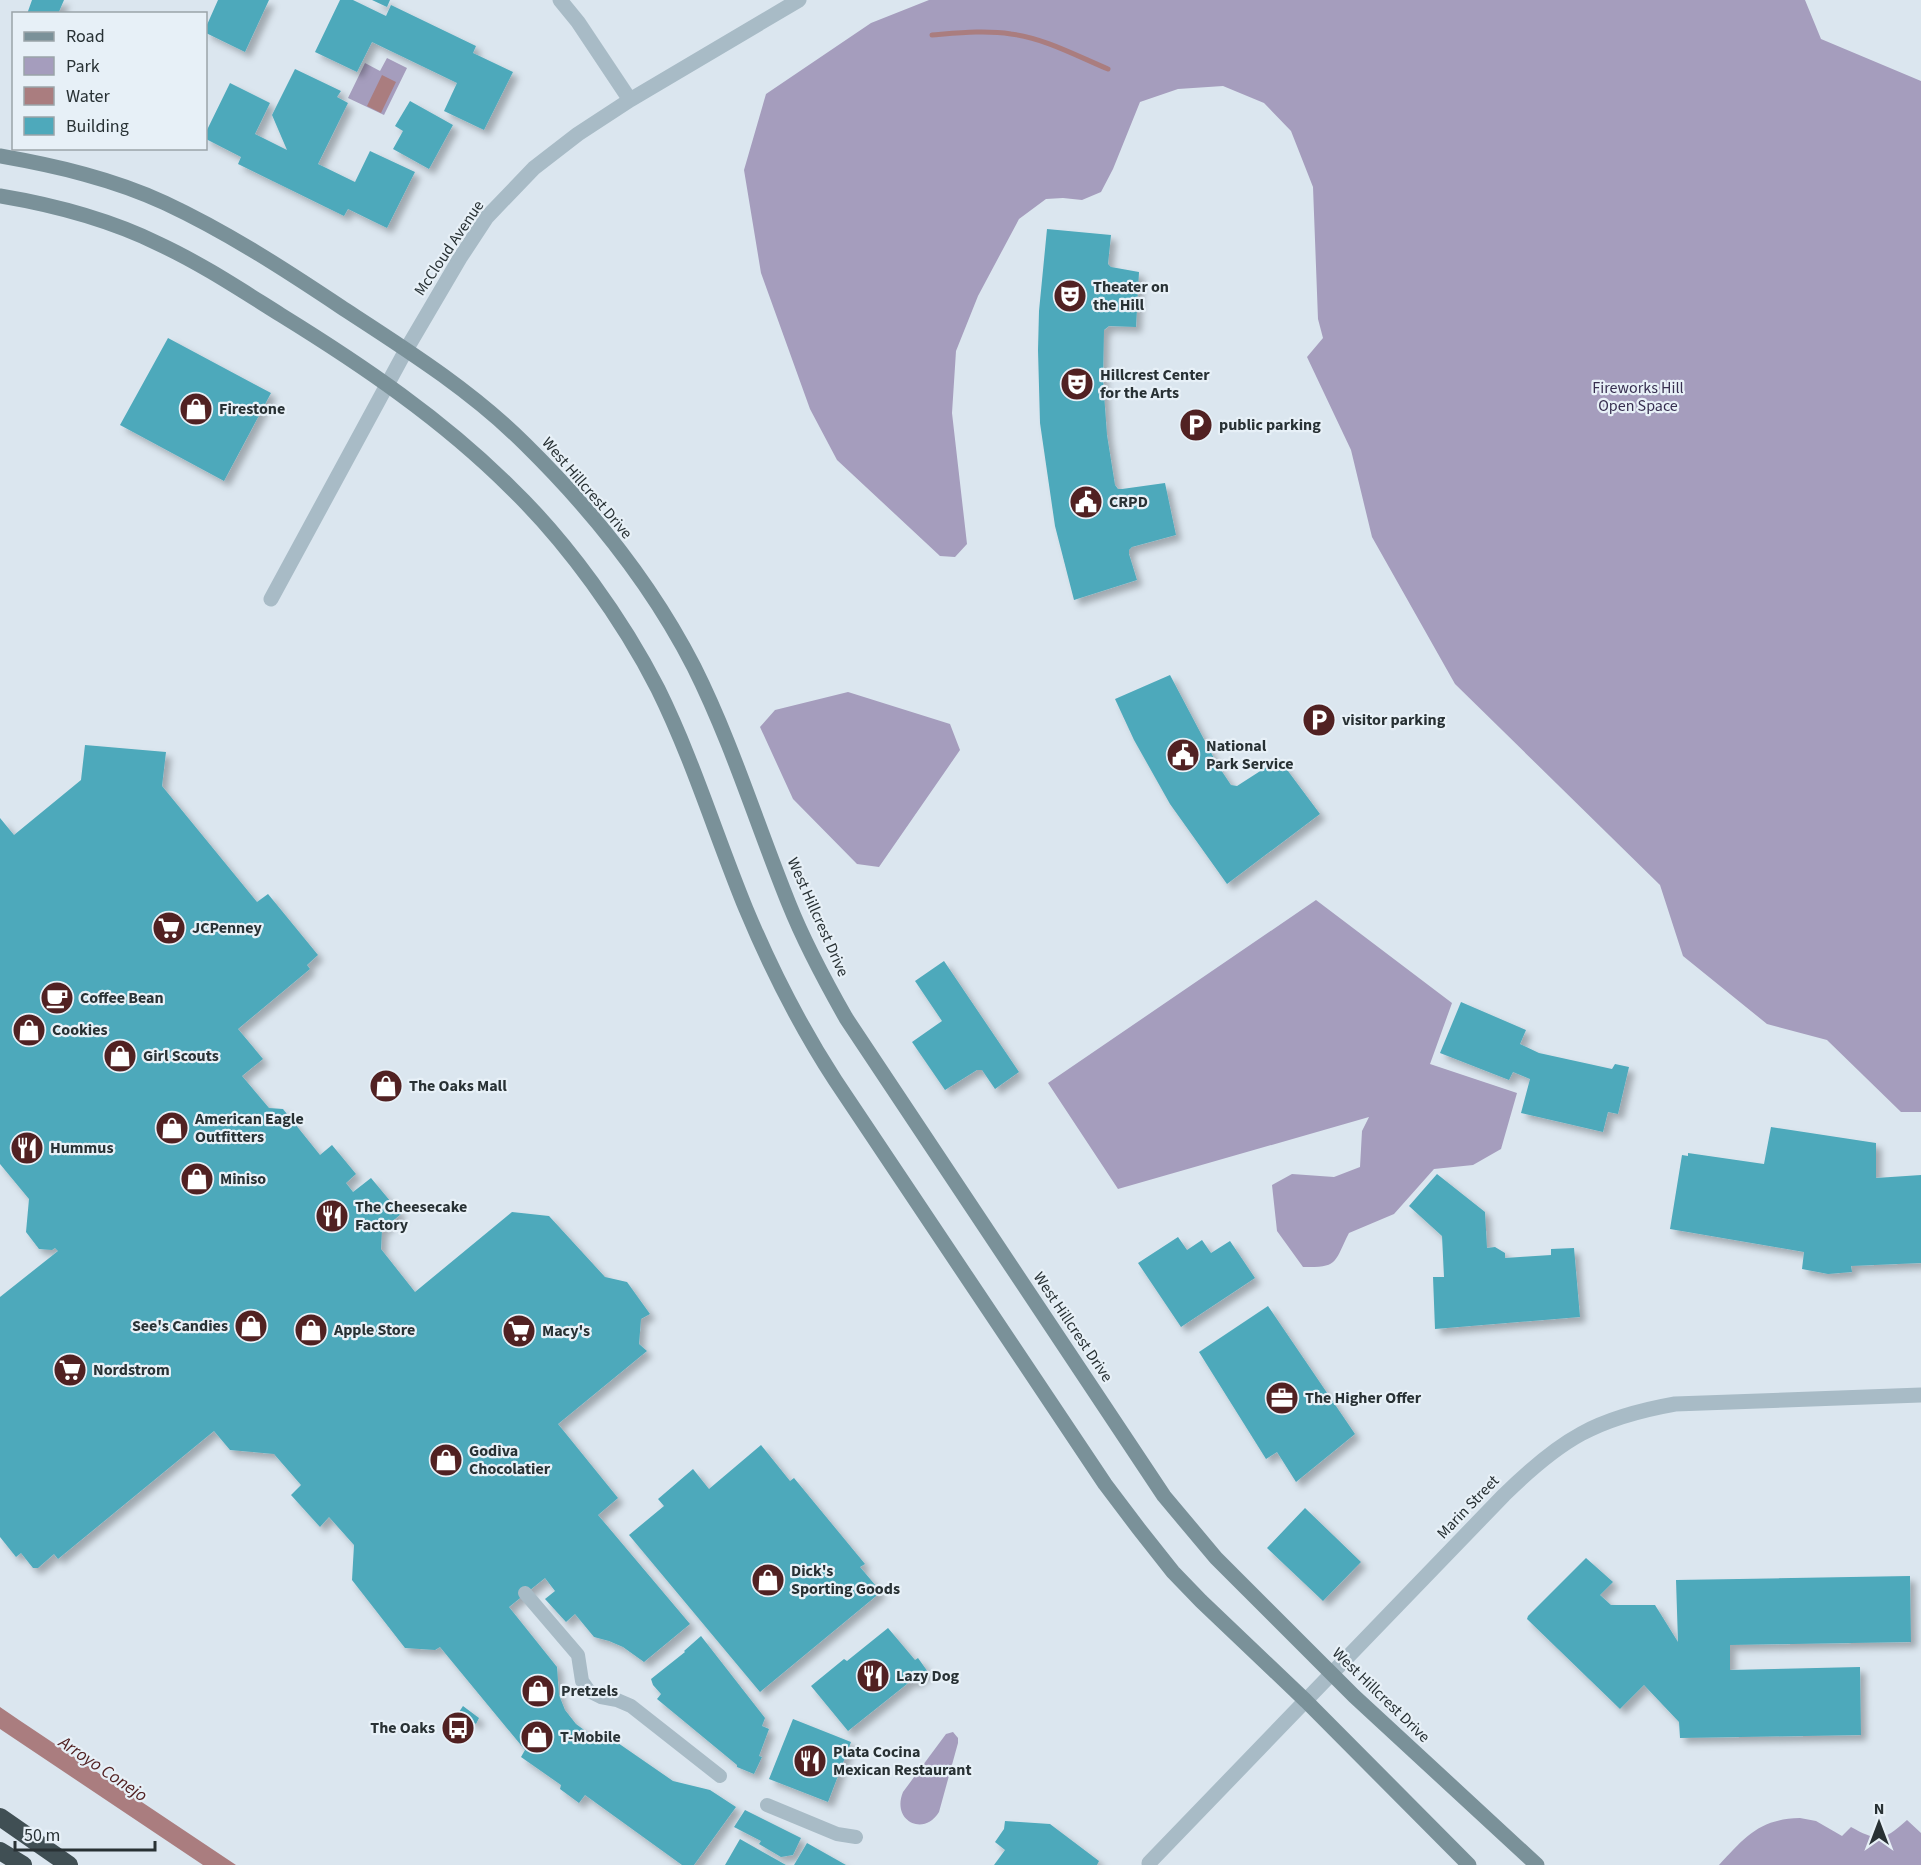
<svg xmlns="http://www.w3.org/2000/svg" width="1921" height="1865" viewBox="0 0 1921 1865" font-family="'Source Sans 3',sans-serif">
  <defs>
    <filter id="shadow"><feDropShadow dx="5.5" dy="5.5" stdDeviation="3" flood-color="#0004"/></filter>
  </defs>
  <rect width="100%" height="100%" fill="#dbe6ef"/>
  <path fill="#a59dbd" d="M929 0H1805L1821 39 1921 81V1112H1901L1827 1040 1767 1024 1683 956 1660 885 1455 684 1372 537 1351 450 1307 357 1323 338 1318 319 1313 187 1291 131 1264 103 1223 86 1178 89 1140 102 1113 169 1101 192 1082 200 1063 198 1046 199 1019 219 978 296 956 351 952 413 967 544 955 557 940 556 837 460 810 409 761 273 744 170 766 94 871 23Z
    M387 58 407 68 384 115 348 98 365 63 380 71Z
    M848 692 950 724 960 750 879 867 857 864 793 799 760 727 775 710Z
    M1316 900 1452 1003 1430 1064 1517 1093 1501 1149 1473 1165 1434 1169 1394 1214 1349 1233C1334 1262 1339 1268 1303 1267L1277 1231 1272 1185 1292 1174 1334 1177 1360 1167 1362 1131 1369 1117 1118 1189 1048 1083Z
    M953 1732 958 1738V1743L939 1812C924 1837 891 1821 903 1792L946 1734Z
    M1800 1818 1816 1821 1842 1836 1851 1827C1878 1842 1884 1841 1907 1820L1921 1833V1865H1719C1745 1837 1759 1819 1800 1818Z"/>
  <path fill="#aa7d7f" d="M382 75 396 82 381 113 367 106Z
    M0 1707 19 1720 236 1865H203L0 1729Z"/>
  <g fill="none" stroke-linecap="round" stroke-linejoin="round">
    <path stroke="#aa7d7f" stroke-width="5" d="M932 35C958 33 985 30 1011 34 1044 38 1077 56 1108 69"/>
  </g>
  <path fill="#4ea9bb" filter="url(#shadow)" d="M32 0H64L58 14H27Z
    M218 0H269L245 52 206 33V27Z
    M340 0H353L386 16 391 5 476 46 473 53 513 72 484 130 444 111 457 83 372 42 357 72 315 52Z
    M372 0H390L387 7Z
    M295 69 341 91 337 97 348 103 318 164 355 182 370 151 415 172 387 228 348 209 344 216 238 164 241 157 206 139V132L230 83 270 103 255 134 287 150 272 115Z
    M410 101 453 125 429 169 393 149 403 131 395 126Z
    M1047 229 1111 235 1108 264 1111 267 1139 272 1136 327 1109 326 1104 330 1103 380 1107 435 1115 485 1118 489H1122L1165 483 1176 535 1132 547 1129 550V554L1137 580 1074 600 1055 526 1040 423 1038 350 1039 311Z
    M168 338 271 393 224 481 120 425Z
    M1170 675 1217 764 1231 785 1237 786 1279 759 1320 814 1227 884 1170 804 1134 740 1115 699Z
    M85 745 166 752 162 786 257 902 268 894 318 955 307 965 310 969 238 1029 263 1059 242 1076 269 1108 283 1109 320 1155 332 1145 356 1174 346 1183 353 1192 371 1178 401 1214 382 1230 381 1249 415 1292 512 1212 549 1216 605 1277 627 1282 650 1314 641 1319 639 1344 647 1351 558 1424 618 1498 598 1515 690 1624 644 1662 623 1647 609 1641 594 1637 575 1614 566 1622 545 1599 555 1591 545 1578 509 1607 557 1667 559 1695 565 1710 576 1724 591 1735 605 1741 618 1743 673 1781 710 1790 736 1807 694 1865H682L585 1795 579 1803 560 1789 561 1785 521 1757 525 1750 440 1647 435 1650 405 1648 352 1580 354 1545 329 1517 320 1527 291 1495 301 1485 274 1454 230 1450 214 1431 58 1559 54 1554 38 1568H33L21 1553 16 1557 0 1537V1297L58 1251 55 1248 52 1250 39 1249 26 1232 29 1199 0 1164V818L14 835 81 780Z
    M944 961 1019 1072 995 1089 982 1070H977L945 1090 912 1042 942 1021 915 981Z
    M1461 1002 1526 1030 1520 1044 1539 1053 1612 1069 1615 1064 1629 1067 1618 1114 1608 1112 1603 1132 1521 1113 1530 1079 1513 1072 1509 1080 1440 1053Z
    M1771 1127 1876 1143V1178L1921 1175V1263L1851 1266 1852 1272 1828 1274 1802 1269 1804 1252 1670 1229 1682 1155 1688 1156V1153L1764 1164Z
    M1437 1174 1485 1212 1487 1248 1495 1247 1505 1253V1258L1551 1255V1249L1574 1248 1580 1317 1435 1329 1433 1277H1444L1442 1236 1409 1206Z
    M1178 1237 1187 1250 1202 1240 1211 1253 1230 1241 1255 1278 1181 1327 1138 1263Z
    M1268 1306 1355 1434 1296 1482 1277 1452 1266 1459 1199 1352Z
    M761 1445 790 1481 794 1478 865 1564 860 1567 881 1592 760 1692 629 1535 664 1506 658 1499 693 1469 709 1489Z
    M1305 1508 1361 1562 1323 1601 1267 1548Z
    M1586 1558 1613 1582 1600 1595 1611 1605H1655L1678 1642 1676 1580 1910 1576 1911 1642 1730 1645V1670L1860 1667 1861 1735 1680 1738 1679 1722 1644 1685 1620 1709 1527 1619 1528 1616Z
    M888 1628 915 1660 918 1658 928 1672 915 1683 912 1680 848 1731 811 1686 844 1659 847 1661Z
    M701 1636 765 1718 762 1726 769 1729 759 1756 762 1757 754 1774 737 1767V1765L657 1699 661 1694 653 1685 651 1679 685 1652 684 1651Z
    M463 1706 479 1718 476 1724 459 1712Z
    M793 1719 851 1742 828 1802 769 1779Z
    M745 1810 801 1838 793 1855 781 1857 759 1844 761 1841 734 1827Z
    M1005 1821 1050 1824 1099 1861 1097 1865H994L1005 1850 995 1842 1004 1829Z
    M740 1839 786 1865H725Z
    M807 1843 846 1865H794Z"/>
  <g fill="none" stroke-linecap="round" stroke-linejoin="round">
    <path stroke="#a8bbc6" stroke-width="14" d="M525 1593 578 1655 582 1681 589 1691 601 1697 617 1700 631 1706 720 1776
      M767 1805 837 1834 856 1837"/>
    <path stroke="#a8bbc6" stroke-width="15" d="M560 0 578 22 630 100
      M271 599 406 350 460 258 487 217 534 168 578 134 630 100 799 0
      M1149 1863 1504 1495C1561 1439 1596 1418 1675 1404L1921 1395"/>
    <path stroke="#7a9199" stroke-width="15" d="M0 156C57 166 113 179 165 203 227 232 284 269 341 307 404 348 471 390 525 444 590 508 652 585 694 667 732 743 757 825 789 904 805 944 825 981 846 1018L1164 1496 1216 1558 1354 1696 1537 1865
      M0 196C54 205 110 220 159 244 202 264 241 290 281 315 362 365 443 420 511 488 567 542 623 620 658 689 693 760 716 836 746 909 771 969 800 1026 835 1080L1105 1484 1139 1529 1173 1572 1201 1601 1306 1701 1469 1865"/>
    <path stroke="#404f54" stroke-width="18" d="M0 1817 69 1865
      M0 1851 23 1865"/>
  </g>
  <defs>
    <symbol id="theatre-disc" viewBox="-11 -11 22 22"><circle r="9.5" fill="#512122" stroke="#e7f0f7"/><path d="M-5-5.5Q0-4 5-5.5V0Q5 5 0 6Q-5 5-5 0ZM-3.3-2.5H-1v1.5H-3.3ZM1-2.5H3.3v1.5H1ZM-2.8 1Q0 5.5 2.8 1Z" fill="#fff"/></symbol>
    <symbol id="shop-disc" viewBox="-11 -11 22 22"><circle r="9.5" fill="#512122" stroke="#e7f0f7"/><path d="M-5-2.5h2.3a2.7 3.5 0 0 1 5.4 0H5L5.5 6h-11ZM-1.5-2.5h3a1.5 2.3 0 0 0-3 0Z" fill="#fff"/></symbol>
    <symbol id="parking-disc" viewBox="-11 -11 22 22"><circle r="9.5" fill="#512122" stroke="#e7f0f7"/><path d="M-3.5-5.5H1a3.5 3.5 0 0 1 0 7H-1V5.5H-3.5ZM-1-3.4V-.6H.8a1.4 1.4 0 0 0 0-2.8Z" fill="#fff"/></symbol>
    <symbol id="civic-disc" viewBox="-11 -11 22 22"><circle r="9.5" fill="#512122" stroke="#e7f0f7"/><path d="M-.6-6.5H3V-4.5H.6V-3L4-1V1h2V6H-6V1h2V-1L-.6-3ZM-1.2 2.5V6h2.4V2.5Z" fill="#fff"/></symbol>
    <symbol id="supermarket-disc" viewBox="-11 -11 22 22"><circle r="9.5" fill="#512122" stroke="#e7f0f7"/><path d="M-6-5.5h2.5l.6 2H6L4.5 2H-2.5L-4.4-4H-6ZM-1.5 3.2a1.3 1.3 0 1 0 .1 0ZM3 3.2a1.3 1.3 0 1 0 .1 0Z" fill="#fff"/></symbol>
    <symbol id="cafe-disc" viewBox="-11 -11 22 22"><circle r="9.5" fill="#512122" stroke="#e7f0f7"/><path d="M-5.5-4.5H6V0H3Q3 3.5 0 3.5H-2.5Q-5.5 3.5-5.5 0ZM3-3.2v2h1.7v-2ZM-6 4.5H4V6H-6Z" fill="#fff"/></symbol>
    <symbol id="restaurant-disc" viewBox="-11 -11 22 22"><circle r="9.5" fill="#512122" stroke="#e7f0f7"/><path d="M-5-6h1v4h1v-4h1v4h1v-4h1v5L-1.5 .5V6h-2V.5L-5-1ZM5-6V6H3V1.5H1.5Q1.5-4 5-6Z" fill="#fff"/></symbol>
    <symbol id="office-disc" viewBox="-11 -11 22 22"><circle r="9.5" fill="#512122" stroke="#e7f0f7"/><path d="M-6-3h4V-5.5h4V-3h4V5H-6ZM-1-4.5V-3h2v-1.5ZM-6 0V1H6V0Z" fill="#fff"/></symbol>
    <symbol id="bus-disc" viewBox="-11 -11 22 22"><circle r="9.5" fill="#512122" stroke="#e7f0f7"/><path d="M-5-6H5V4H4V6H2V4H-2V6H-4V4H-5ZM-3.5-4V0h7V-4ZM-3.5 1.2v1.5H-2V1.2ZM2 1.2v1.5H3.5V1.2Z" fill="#fff"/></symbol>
  </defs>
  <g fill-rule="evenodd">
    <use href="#theatre-disc" x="1051" y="277" width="38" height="38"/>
    <use href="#theatre-disc" x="1058" y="365" width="38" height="38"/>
    <use href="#shop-disc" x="177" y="390" width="38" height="38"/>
    <use href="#parking-disc" x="1177" y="406" width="38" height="38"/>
    <use href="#civic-disc" x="1067" y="483" width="38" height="38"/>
    <use href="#parking-disc" x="1300" y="701" width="38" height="38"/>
    <use href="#civic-disc" x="1164" y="736" width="38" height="38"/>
    <use href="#supermarket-disc" x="150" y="909" width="38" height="38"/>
    <use href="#cafe-disc" x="38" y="979" width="38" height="38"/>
    <use href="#shop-disc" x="10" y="1011" width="38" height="38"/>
    <use href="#shop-disc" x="101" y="1037" width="38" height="38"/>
    <use href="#shop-disc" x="367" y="1067" width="38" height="38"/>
    <use href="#shop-disc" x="153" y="1109" width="38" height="38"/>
    <use href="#restaurant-disc" x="8" y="1129" width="38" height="38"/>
    <use href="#shop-disc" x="178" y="1160" width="38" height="38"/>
    <use href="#restaurant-disc" x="313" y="1197" width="38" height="38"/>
    <use href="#shop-disc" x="232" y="1307" width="38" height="38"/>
    <use href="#shop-disc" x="292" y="1311" width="38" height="38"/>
    <use href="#supermarket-disc" x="500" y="1312" width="38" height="38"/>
    <use href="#supermarket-disc" x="51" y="1351" width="38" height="38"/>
    <use href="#office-disc" x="1263" y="1379" width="38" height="38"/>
    <use href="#shop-disc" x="427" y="1441" width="38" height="38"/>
    <use href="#shop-disc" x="749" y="1561" width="38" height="38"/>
    <use href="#restaurant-disc" x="854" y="1657" width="38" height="38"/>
    <use href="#shop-disc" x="519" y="1672" width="38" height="38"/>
    <use href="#bus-disc" x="439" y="1709" width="38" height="38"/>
    <use href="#shop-disc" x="518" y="1718" width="38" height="38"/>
    <use href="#restaurant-disc" x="791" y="1742" width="38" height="38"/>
  </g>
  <g text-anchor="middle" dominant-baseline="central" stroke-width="4.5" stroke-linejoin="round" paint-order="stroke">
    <g font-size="16" fill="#283134" stroke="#e7f0f7">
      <text transform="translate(449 248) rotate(-56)">McCloud Avenue</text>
      <text transform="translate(587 488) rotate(49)">West Hillcrest Drive</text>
      <text transform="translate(818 917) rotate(66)">West Hillcrest Drive</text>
      <text transform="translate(1073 1327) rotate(56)">West Hillcrest Drive</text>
      <text transform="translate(1468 1507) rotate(-46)">Marin Street</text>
      <text transform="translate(1381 1695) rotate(44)">West Hillcrest Drive</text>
    </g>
    <g font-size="16" font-weight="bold" fill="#283134" stroke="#e7f0f7" text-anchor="start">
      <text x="1093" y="287">Theater on<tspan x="1093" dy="18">the Hill</tspan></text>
      <text x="1100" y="375">Hillcrest Center<tspan x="1100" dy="18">for the Arts</tspan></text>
      <text x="219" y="409">Firestone</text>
      <text x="1219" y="425">public parking</text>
      <text x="1109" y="502">CRPD</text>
      <text x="1342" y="720">visitor parking</text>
      <text x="1206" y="746">National<tspan x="1206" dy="18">Park Service</tspan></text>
      <text x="192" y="928">JCPenney</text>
      <text x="80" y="998">Coffee Bean</text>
      <text x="52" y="1030">Cookies</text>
      <text x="143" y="1056">Girl Scouts</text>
      <text x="409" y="1086">The Oaks Mall</text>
      <text x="195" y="1119">American Eagle<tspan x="195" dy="18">Outfitters</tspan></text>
      <text x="50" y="1148">Hummus</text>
      <text x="220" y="1179">Miniso</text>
      <text x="355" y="1207">The Cheesecake<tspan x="355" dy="18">Factory</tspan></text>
      <text x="228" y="1326" text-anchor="end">See's Candies</text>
      <text x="334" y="1330">Apple Store</text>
      <text x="542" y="1331">Macy's</text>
      <text x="93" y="1370">Nordstrom</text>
      <text x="1305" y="1398">The Higher Offer</text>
      <text x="469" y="1451">Godiva<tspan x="469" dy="18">Chocolatier</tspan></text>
      <text x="791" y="1571">Dick's<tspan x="791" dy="18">Sporting Goods</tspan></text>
      <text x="896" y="1676">Lazy Dog</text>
      <text x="561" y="1691">Pretzels</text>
      <text x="435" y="1728" text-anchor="end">The Oaks</text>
      <text x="560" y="1737">T-Mobile</text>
      <text x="833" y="1752">Plata Cocina<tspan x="833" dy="18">Mexican Restaurant</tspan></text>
    </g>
    <g font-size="16" fill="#372e50" stroke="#e7f0f7">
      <text x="1638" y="388">Fireworks Hill<tspan x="1638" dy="18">Open Space</tspan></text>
    </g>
    <g font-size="18" font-style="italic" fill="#512122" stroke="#e7f0f7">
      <text transform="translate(103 1769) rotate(34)">Arroyo Conejo</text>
    </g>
  </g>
  <rect x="12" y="12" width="195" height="138" fill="#e7f0f7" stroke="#9ba4a9" stroke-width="1.5"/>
  <rect x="24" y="32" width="30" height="9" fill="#7a9199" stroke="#9ba4a9" stroke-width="1.5"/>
  <text x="66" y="42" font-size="18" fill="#283134">Road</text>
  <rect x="24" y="57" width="30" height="18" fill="#a59dbd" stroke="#9ba4a9" stroke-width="1.5"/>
  <text x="66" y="72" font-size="18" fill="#283134">Park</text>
  <rect x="24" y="87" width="30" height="18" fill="#aa7d7f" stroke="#9ba4a9" stroke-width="1.5"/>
  <text x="66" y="102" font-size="18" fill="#283134">Water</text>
  <rect x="24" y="117" width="30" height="18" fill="#4ea9bb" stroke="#9ba4a9" stroke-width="1.5"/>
  <text x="66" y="132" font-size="18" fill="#283134">Building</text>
  <g transform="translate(1879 1823)" stroke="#e7f0f7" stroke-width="4.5" paint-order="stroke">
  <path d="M0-4.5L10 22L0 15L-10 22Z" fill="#283134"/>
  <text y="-9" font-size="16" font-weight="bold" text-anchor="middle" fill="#283134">N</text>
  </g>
  <path d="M15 1841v9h140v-9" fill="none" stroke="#283134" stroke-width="3"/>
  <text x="24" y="1841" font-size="18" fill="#283134" stroke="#e7f0f7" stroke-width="4.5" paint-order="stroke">50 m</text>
</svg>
